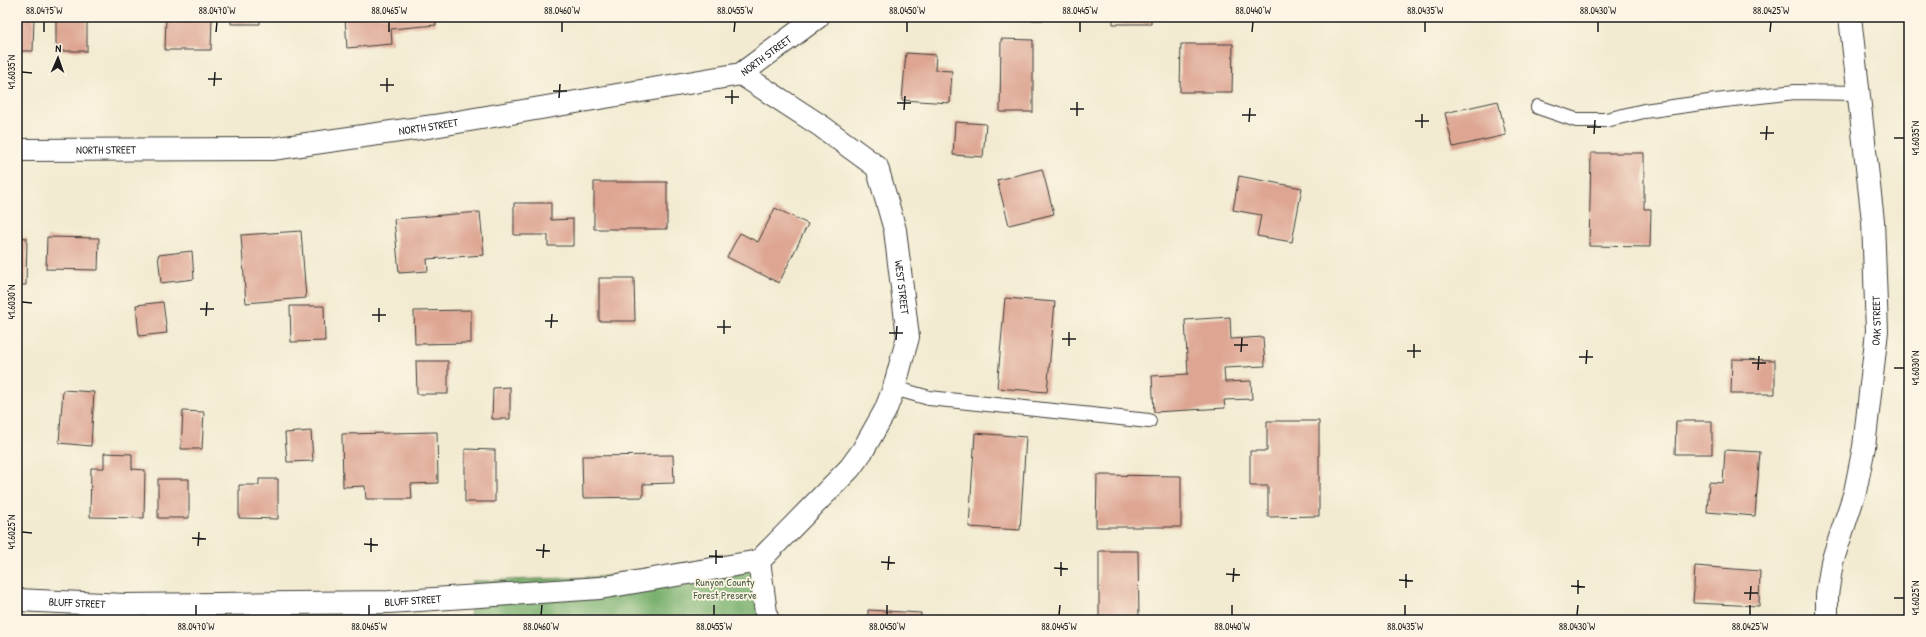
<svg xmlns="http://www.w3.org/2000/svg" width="1926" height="637" viewBox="0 0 1926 637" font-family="'Patrick Hand',sans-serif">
  <rect width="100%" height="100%" fill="#fcf5e5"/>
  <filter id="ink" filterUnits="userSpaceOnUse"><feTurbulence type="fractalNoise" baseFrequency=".025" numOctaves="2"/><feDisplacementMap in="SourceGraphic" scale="8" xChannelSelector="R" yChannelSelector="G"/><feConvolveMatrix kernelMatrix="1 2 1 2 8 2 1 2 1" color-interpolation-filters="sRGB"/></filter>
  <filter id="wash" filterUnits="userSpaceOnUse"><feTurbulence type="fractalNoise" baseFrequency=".012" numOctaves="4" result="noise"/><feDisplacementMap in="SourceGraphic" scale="16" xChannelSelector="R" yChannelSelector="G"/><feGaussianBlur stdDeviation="0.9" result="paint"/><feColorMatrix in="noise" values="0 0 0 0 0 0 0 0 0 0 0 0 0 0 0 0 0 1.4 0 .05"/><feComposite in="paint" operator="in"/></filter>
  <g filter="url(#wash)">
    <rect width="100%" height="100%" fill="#f2ebd1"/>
    <path fill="#7ab16e" stroke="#4b6645" d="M757 551 760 620H470L472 581 601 577Z"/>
    <g id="blocks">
      <path fill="#dda592" d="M17 17H34L33 51H17Z
        M56 17H87V51H56Z
        M166 17H212L211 50H165Z
        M231 17H260V24H231Z
        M345 17H435L436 25 391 29 392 44 347 48Z
        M499 17H525V19L499 18Z
        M1021 17H1070V20H1021Z
        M1113 17H1151V24H1113Z
        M1001 39 1033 40V112H1000Z
        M1181 44H1233L1232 92H1180Z
        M906 53 936 55 935 70 952 71 950 103 902 100Z
        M1498 101 1506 135 1453 147 1445 113Z
        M955 122 986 124 983 157 953 155Z
        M1591 153H1644V209H1651L1650 247 1589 246Z
        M1042 169 1054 214 1009 225 997 180Z
        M1239 176 1302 188 1292 242 1257 236 1261 215 1233 210Z
        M594 182H667V229H594Z
        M514 203H551V220L573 219V246H548V235H514Z
        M775 208 808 224 779 283 727 257 740 233 758 242Z
        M480 212 484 255 427 259 428 271 399 273 394 219Z
        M301 231 306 298 246 303 241 235Z
        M17 237 27 238 26 285H17Z
        M47 237 99 238 98 270 46 269Z
        M192 251 194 279 161 283 158 255Z
        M599 278H634L635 321H599Z
        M1005 298 1055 302 1047 392 997 388Z
        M163 302 167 333 139 336 136 305Z
        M290 306H324L325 341 291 342Z
        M471 310V343L415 344 414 311Z
        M1230 317 1231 339 1263 337 1265 366 1224 368 1225 382 1251 381 1252 399 1224 400 1225 408 1154 412 1152 376 1188 374 1185 320Z
        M1732 359 1775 360V394H1731Z
        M416 361H448V394H417Z
        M510 387V419H492L493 388Z
        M63 390 94 392 91 446 59 443Z
        M183 411 204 412 202 449H181Z
        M1267 421H1319V516L1268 517V486H1250V451H1267Z
        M1676 421H1712V454H1675Z
        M311 431 313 461 287 462 285 433Z
        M437 432 438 483 411 484 412 499H366L365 486 343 487 342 434Z
        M975 433 1026 437 1020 530 969 527Z
        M465 449 495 450V502H465Z
        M1725 450 1760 452 1755 516 1707 512 1709 482 1723 483Z
        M104 453 132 454V469L145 470 144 518 90 517 91 468H104Z
        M673 455 674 483 643 484V497L583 498 582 456Z
        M1097 475 1181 476V527H1096Z
        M158 479H189V518H158Z
        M259 479H278V519L239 518V485H259Z
        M1099 551H1138L1139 620H1099Z
        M1695 566 1760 571 1759 606 1693 603Z
        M868 610 921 613 920 620H868Z"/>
    </g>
  </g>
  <g filter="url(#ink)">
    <use href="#blocks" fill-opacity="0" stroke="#3c3b37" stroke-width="1"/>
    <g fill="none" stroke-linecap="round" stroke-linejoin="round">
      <defs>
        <path id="lane" d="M1538 107 1576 120H1606L1644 111 1716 101 1795 92 1860 93
          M894 388 929 398 1149 421"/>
        <g id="street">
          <path id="s1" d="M741 74 821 126 877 167 895 230 908 337 894 388 885 411 863 450 850 468 759 561 767 620"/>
          <path id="s2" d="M17 150 272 149 434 126 741 74 818 17"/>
          <path id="s3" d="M17 600 125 605 389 602 600 588 759 561"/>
          <path id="s4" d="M1827 620V595L1832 562 1855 492 1864 447 1877 331 1873 221 1850 17"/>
        </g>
      </defs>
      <use href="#lane" stroke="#3c3b37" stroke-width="16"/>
      <use href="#street" stroke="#3c3b37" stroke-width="24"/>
      <use href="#lane" stroke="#fff" stroke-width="14"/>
      <use href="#street" stroke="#fff" stroke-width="22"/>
    </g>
  </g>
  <path fill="none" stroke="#1c1c1c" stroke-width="1.5" d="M44 32V22M216 32 217 22M389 32V22M562 32V22M734 32 735 22M907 32V22M1080 32V22M1252 32 1253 22M1425 32V22M1598 32V22M1770 32 1771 22M22 72 32 73M208 79H222M380 85H394M214 86 215 72M553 91H567M387 92V78M725 97H739M559 98 560 84M897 103H911M732 104V90M1070 109H1084M904 110 905 96M1242 115H1256M1077 116V102M1415 121H1429M1249 122 1250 108M1587 127H1601M1422 128V114M1760 133H1774M1594 134 1595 120M1894 138H1904M1766 140 1767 126M22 302 32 303M200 309H214M372 315H386M206 316 207 302M545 321H558M379 322V308M717 327H731M551 328 552 314M889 333H903M724 334V320M1062 339H1076M896 340 897 326M1234 345H1248M1069 346V332M1407 351H1421M1241 352 1242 338M1579 357H1593M1414 358V344M1752 363H1766M1586 364 1587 350M1894 368H1904M1758 370 1759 356M22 532 32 533M192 538 206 539M364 544 378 545M198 546 199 532M536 550 550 551M371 552V538M709 556 723 557M543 558 544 544M881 562 895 563M716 564V550M1054 568 1068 569M888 570 889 556M1226 574 1240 575M1061 576V562M1399 580 1413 581M1233 582 1234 568M1571 586 1585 587M1406 588V574M1744 593H1758M1578 594V580M1894 598H1904M1750 600 1751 586M196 615V605M369 615V605M541 615 542 605M714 615V605M887 615V605M1059 615 1060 605M1232 615V605M1405 615V605M1577 615 1578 605M1750 615V605"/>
  <g text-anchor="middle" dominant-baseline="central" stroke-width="3.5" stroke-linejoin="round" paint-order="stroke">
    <g font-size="11" fill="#1c1c1c" stroke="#fcf5e5">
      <text stroke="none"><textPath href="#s2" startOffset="761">NORTH STREET</textPath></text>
      <text stroke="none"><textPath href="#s2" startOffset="413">NORTH STREET</textPath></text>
      <text stroke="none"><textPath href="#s2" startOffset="89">NORTH STREET</textPath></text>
      <text stroke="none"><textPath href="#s1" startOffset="288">WEST STREET</textPath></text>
      <text stroke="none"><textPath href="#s4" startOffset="305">OAK STREET</textPath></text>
      <text stroke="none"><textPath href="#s3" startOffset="396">BLUFF STREET</textPath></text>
      <text stroke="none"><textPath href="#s3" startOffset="60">BLUFF STREET</textPath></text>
    </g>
    <g font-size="11" fill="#475a3f" stroke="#fcf5e5">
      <text x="725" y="582">Runyon County<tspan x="725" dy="13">Forest Preserve</tspan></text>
    </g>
  </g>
  <rect width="1926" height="637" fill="none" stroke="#fcf5e5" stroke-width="44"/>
  <g transform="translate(58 58) rotate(2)" stroke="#fcf5e5" stroke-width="3" paint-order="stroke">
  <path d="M0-3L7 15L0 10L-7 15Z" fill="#1c1c1c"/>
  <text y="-6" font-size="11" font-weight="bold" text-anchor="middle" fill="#1c1c1c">N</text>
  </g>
  <rect x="22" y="22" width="1882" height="593" fill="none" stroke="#1c1c1c" stroke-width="1.5"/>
  <g font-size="10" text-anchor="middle" fill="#1c1c1c">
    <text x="44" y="14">88.0475°W</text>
    <text x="217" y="14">88.0470°W</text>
    <text x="389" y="14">88.0465°W</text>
    <text x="562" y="14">88.0460°W</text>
    <text x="735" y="14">88.0455°W</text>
    <text x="907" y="14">88.0450°W</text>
    <text x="1080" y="14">88.0445°W</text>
    <text x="1253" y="14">88.0440°W</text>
    <text x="1425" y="14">88.0435°W</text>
    <text x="1598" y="14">88.0430°W</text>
    <text x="1771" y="14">88.0425°W</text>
    <text transform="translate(11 72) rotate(-90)" y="4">41.6035°N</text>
    <text transform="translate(1915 138) rotate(-90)" y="4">41.6035°N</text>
    <text transform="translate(11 302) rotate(-90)" y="4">41.6030°N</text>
    <text transform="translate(1915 368) rotate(-90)" y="4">41.6030°N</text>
    <text transform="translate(11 532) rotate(-90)" y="4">41.6025°N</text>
    <text transform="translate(1915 598) rotate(-90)" y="4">41.6025°N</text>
    <text x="196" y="630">88.0470°W</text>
    <text x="369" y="630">88.0465°W</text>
    <text x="541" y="630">88.0460°W</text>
    <text x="714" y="630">88.0455°W</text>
    <text x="887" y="630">88.0450°W</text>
    <text x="1059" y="630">88.0445°W</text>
    <text x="1232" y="630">88.0440°W</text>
    <text x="1405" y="630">88.0435°W</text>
    <text x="1577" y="630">88.0430°W</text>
    <text x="1750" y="630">88.0425°W</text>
  </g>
</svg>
